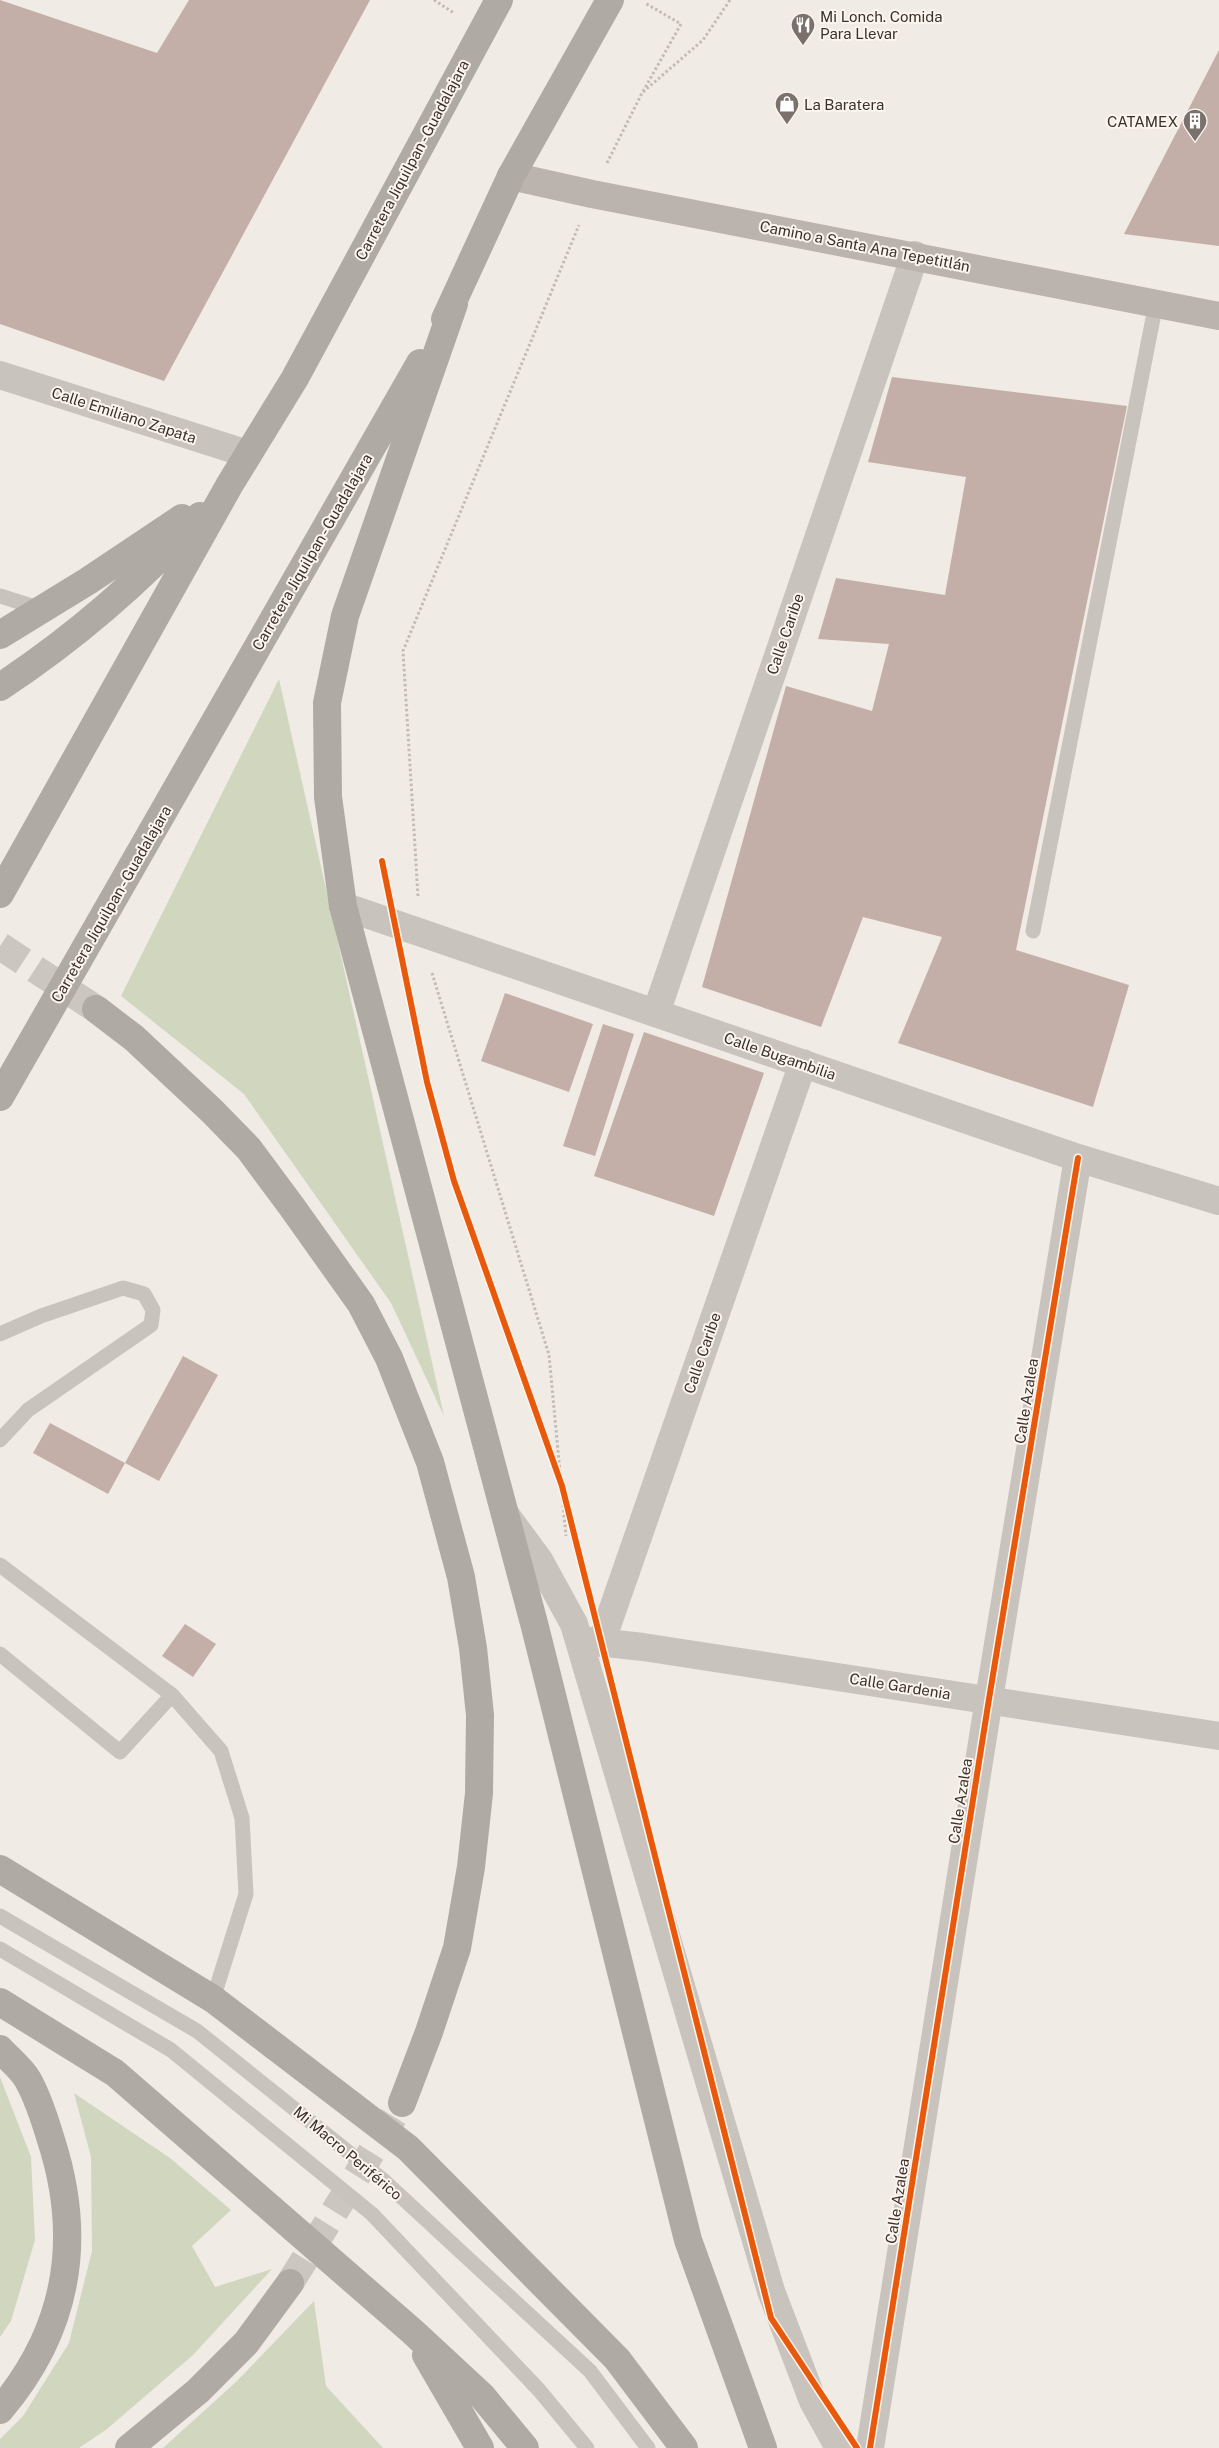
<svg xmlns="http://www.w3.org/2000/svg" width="1219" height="2448" viewBox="0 0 1219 2448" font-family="'Public Sans',sans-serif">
  <rect width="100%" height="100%" fill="#f0ebe5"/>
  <path fill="#d1d6bf" d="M279 679 444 1416 391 1303 244 1094 121 996Z
    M0 2077 31 2157 35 2240 11 2321 0 2337Z
    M74 2093 170 2158 231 2210 192 2246 215 2287 272 2269 193 2355 107 2429 79 2448H0V2439L23 2416 69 2343 92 2251 91 2157Z
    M314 2301 326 2386 383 2448H163L236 2382Z"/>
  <path fill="#c3afa7" d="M0 0 157 53 189 0H370L164 381 0 324Z
    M1219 50V246L1124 234Z
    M892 377 1127 406 1016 950 1129 985 1093 1107 898 1043 942 937 863 917 821 1027 702 987 786 686 872 711 889 644 818 639 836 578 945 595 966 477 868 462Z
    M505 993 593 1024 569 1092 481 1061Z
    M603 1024 634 1034 595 1156 563 1146Z
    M644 1032 764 1073 714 1216 594 1176Z
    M183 1356 218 1375 159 1481 125 1463Z
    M50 1423 125 1463 108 1494 33 1453Z
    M185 1624 216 1644 193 1677 162 1656Z"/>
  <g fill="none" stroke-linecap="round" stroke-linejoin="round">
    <path stroke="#ccc6c0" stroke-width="28" stroke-dasharray="28 14" stroke-linecap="butt" d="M0 946 96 1009
      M290 2283 402 2103"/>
    <path stroke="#c2bbb6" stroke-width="3" stroke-dasharray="2.5 2.5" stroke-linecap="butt" d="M434 0 454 13
      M643 92 703 40 730 0
      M607 163 641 95 681 24 645 3
      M418 896 403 651 579 225
      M432 973 549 1355 566 1536"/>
    <path stroke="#c9c3be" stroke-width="15" d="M0 596 44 610
      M1033 931 1156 303
      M0 1334 41 1316 123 1288 144 1294 153 1310 151 1325 28 1410 0 1440
      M0 1565 172 1695 221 1751 242 1818 246 1894 213 1999
      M0 1654 120 1752 172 1695
      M0 1916 197 2031 382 2179 590 2371 648 2448
      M0 1949 171 2050 372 2214 539 2390 587 2448"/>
    <path stroke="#c9c3be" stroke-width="28" d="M0 375 248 454
      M343 906 1078 1158 1219 1201
      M656 1013 915 255
      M505 1514 539 1560 574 1624 771 2291 813 2401 839 2448
      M580 1640 643 1647 1219 1736
      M601 1643 803 1063
      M870 2448 989 1699 1078 1158"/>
    <path stroke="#bab3ae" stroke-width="28" d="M511 176 592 194 1219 316"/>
    <path stroke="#afaaa4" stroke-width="28" d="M454 304 345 616 327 703 328 797 343 906 535 1627 688 2240 763 2448
      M445 319 511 176 610 0
      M0 635 88 581 182 518
      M0 687C73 639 141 580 200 516
      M0 894 230 484 295 378 499 0
      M96 1009 134 1038 212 1111 249 1149 292 1207 361 1304 389 1358 430 1462 461 1577 473 1648 480 1715 479 1793 471 1867 457 1948 429 2032 402 2103
      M0 1097 420 363
      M0 1869 213 1999 408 2148 617 2359 684 2448
      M0 2002 115 2073 413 2332 482 2396 525 2448
      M0 2049C9 2059 22 2069 28 2080 38 2098 45 2120 51 2140 83 2239 68 2330 0 2410
      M426 2355 480 2448
      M129 2448 198 2391 246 2343 290 2283"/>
    <defs>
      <path id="cycleway" d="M382 861 427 1082 454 1181 562 1486 771 2318 857 2448
        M870 2448 989 1699 1078 1158"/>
    </defs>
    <use href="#cycleway" stroke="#fbf5ee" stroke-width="9"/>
    <use href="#cycleway" stroke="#e8590c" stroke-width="6"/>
  </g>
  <defs>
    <symbol id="restaurant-pin" viewBox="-11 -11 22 30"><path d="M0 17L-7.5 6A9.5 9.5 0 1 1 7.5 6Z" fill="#7a716c" stroke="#fbf5ee"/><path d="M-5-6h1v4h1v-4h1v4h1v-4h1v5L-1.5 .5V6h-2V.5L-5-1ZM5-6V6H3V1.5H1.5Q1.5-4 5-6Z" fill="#fff"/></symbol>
    <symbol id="shop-pin" viewBox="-11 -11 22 30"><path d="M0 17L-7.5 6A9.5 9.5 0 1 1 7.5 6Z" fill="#7a716c" stroke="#fbf5ee"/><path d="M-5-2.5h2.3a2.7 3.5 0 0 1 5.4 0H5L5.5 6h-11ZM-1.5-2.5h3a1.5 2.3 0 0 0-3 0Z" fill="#fff"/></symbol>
    <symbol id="building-pin" viewBox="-11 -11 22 30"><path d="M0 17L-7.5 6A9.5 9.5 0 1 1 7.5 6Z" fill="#7a716c" stroke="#fbf5ee"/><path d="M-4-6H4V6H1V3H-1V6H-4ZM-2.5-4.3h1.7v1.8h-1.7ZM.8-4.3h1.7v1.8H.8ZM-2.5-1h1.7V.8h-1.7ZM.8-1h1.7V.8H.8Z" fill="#fff"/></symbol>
  </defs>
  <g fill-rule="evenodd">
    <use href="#restaurant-pin" x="789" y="11" width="28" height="38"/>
    <use href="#shop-pin" x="773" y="90" width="28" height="38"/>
    <use href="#building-pin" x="1181" y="107" width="28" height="38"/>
  </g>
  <g text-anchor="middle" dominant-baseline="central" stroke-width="4" stroke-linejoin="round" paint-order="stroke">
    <g font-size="15" fill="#3b302b" stroke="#fbf5ee" text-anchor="start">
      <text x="820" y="16">Mi Lonch. Comida<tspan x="820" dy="17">Para Llevar</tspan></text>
      <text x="804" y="104">La Baratera</text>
      <text x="1178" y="121" text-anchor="end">CATAMEX</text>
    </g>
    <g font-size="15" fill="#3b302b" stroke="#fbf5ee">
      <text transform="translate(412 160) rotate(-62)">Carretera Jiquilpan - Guadalajara</text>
      <text transform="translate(865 246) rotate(11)">Camino a Santa Ana Tepetitlán</text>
      <text transform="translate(124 415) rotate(18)">Calle Emiliano Zapata</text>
      <text transform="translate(312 552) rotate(-60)">Carretera Jiquilpan - Guadalajara</text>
      <text transform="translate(785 634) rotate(-71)">Calle Caribe</text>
      <text transform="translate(111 904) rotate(-60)">Carretera Jiquilpan - Guadalajara</text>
      <text transform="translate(780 1056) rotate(19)">Calle Bugambilia</text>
      <text transform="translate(702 1353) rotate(-71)">Calle Caribe</text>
      <text transform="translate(1026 1401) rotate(-81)">Calle Azalea</text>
      <text transform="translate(900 1686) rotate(9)">Calle Gardenia</text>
      <text transform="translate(960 1801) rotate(-81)">Calle Azalea</text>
      <text transform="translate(348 2153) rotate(40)">Mi Macro Periférico</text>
      <text transform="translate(897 2201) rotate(-81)">Calle Azalea</text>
    </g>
  </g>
</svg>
